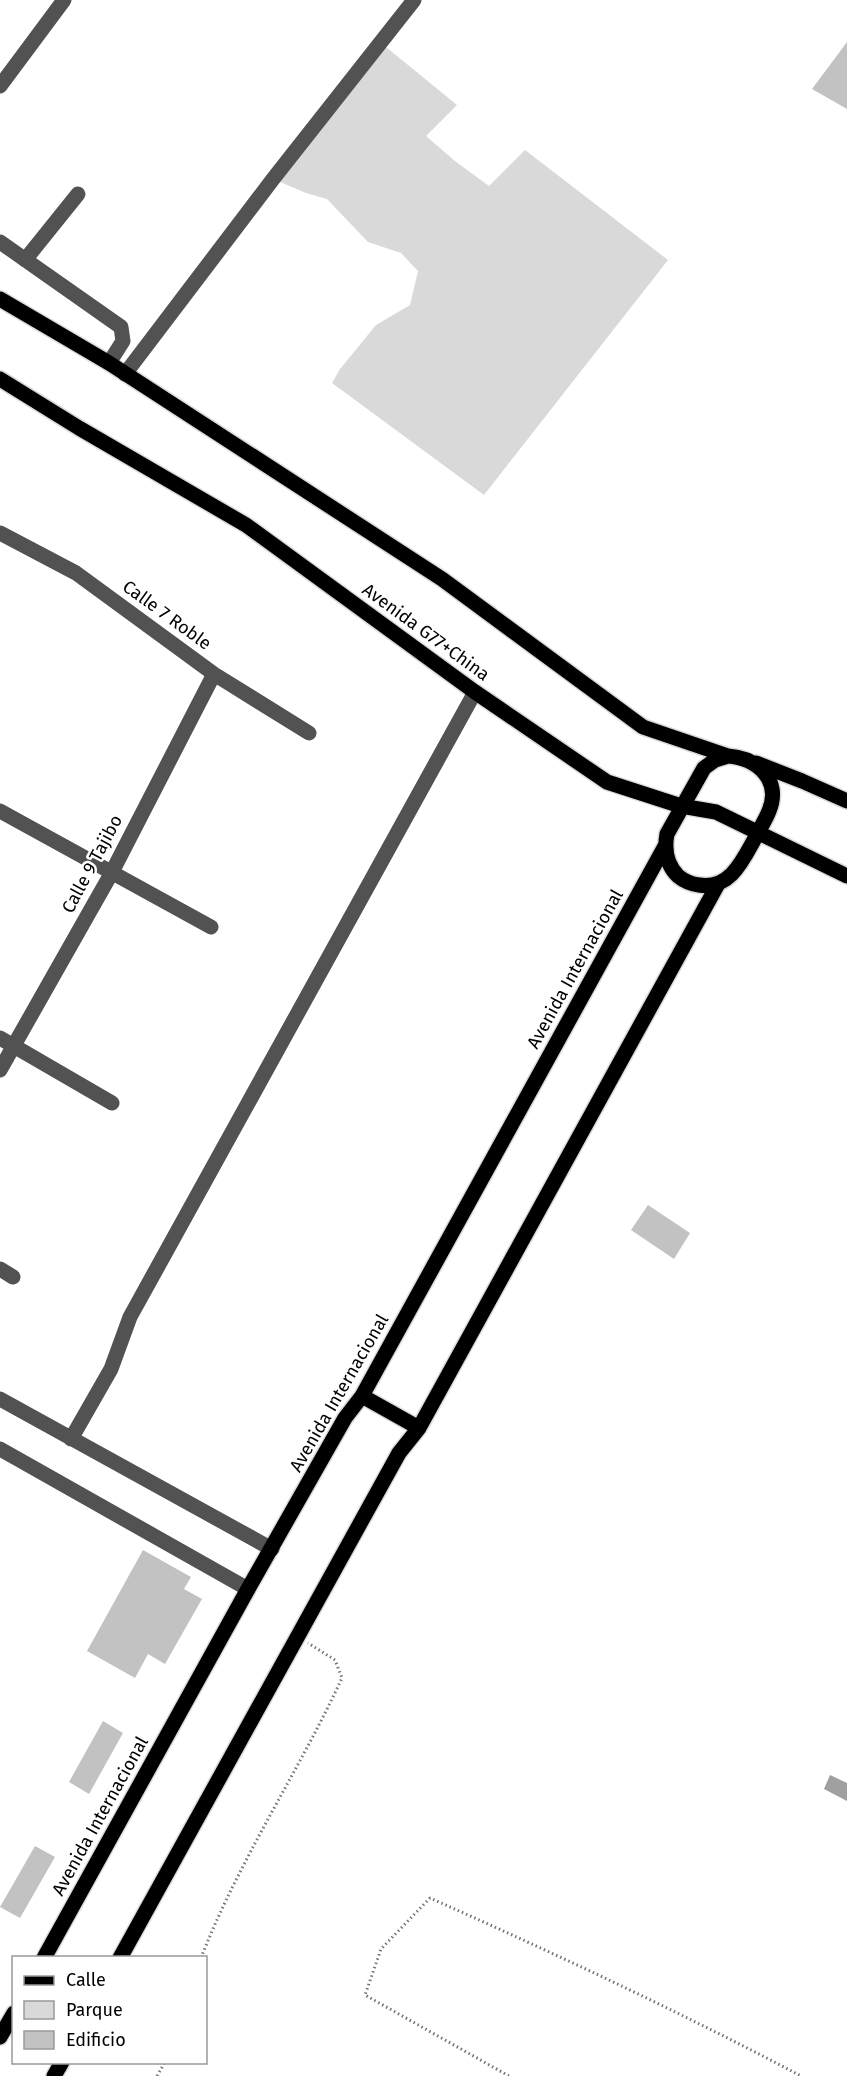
<svg xmlns="http://www.w3.org/2000/svg" width="847" height="2076" viewBox="0 0 847 2076" font-family="'Fira Sans',sans-serif">
  <rect width="100%" height="100%" fill="#fff"/>
  <path fill="#d9d9d9" d="M381 43 457 105 426 136 455 161 489 186 525 150 668 260 484 495 332 383 340 369 376 325 410 305 418 271 401 253 368 242 327 199 306 193 273 179Z"/>
  <path fill="#a0a0a0" d="M830 1775 847 1783V1801L824 1789Z"/>
  <path fill="#c2c2c2" d="M847 42V109L812 89Z
    M648 1205 690 1233 674 1259 631 1230Z
    M143 1550 191 1577 184 1589 202 1599 165 1664 148 1654 135 1678 87 1651Z
    M103 1721 123 1733 89 1794 69 1782Z
    M35 1846 55 1857 20 1918 0 1907Z"/>
  <g fill="none" stroke-linecap="round" stroke-linejoin="round">
    <defs>
      <path id="major" d="M0 299 109 363 442 579 643 727 728 756
        M0 379 79 428 246 525 475 692 607 782 681 806 716 812 847 876
        M728 756C757 758 782 780 769 811 765 821 759 830 754 840 742 862 729 890 699 885 691 884 684 881 678 876 666 864 664 850 667 834L704 768 715 760Z
        M756 763 802 781 847 801
        M362 1396 419 1428
        M44 1958 248 1589 345 1418 362 1396 665 846
        M120 1958 399 1453 419 1428 718 884
        M0 2037 14 2013
        M54 2076 62 2062"/>
    </defs>
    <use href="#major" stroke="#dbdbdb" stroke-width="18"/>
    <path stroke="#747474" stroke-width="3" stroke-dasharray="1.5 3" stroke-linecap="butt" d="M201 1958C239 1860 298 1773 342 1678L335 1660 308 1643
      M157 2076 165 2062
      M509 2076 365 1995 381 1949 430 1898C556 1954 680 2012 801 2076"/>
    <path stroke="#525252" stroke-width="15" d="M0 86 64 0
      M0 242 121 327 123 341 109 363
      M25 260 78 194
      M125 374 273 179 414 0
      M0 533 76 573 214 674 309 733
      M0 811 211 927
      M0 1038 112 1103
      M0 1070 111 874 214 674
      M0 1269 13 1277
      M0 1399 272 1549
      M71 1439 111 1369 130 1317 475 692
      M0 1449 248 1589"/>
    <use href="#major" stroke="#000" stroke-width="15"/>
  </g>
  <g text-anchor="middle" dominant-baseline="central" stroke-width="5" stroke-linejoin="round" paint-order="stroke">
    <g font-size="18" fill="#000" stroke="#fff">
      <text transform="translate(167 615) rotate(36)">Calle 7 Roble</text>
      <text transform="translate(426 632) rotate(36)">Avenida G77+China</text>
      <text transform="translate(92 864) rotate(-62)">Calle 9 Tajibo</text>
      <text transform="translate(575 969) rotate(-61)">Avenida Internacional</text>
      <text transform="translate(339 1393) rotate(-60)">Avenida Internacional</text>
      <text transform="translate(100 1816) rotate(-61)">Avenida Internacional</text>
    </g>
  </g>
  <rect x="12" y="1956" width="195" height="108" fill="#ffffff" stroke="#999999" stroke-width="1.5"/>
  <rect x="24" y="1976" width="30" height="9" fill="#000000" stroke="#999999" stroke-width="1.5"/>
  <text x="66" y="1986" font-size="18" fill="#000000">Calle</text>
  <rect x="24" y="2001" width="30" height="18" fill="#d9d9d9" stroke="#999999" stroke-width="1.5"/>
  <text x="66" y="2016" font-size="18" fill="#000000">Parque</text>
  <rect x="24" y="2031" width="30" height="18" fill="#c2c2c2" stroke="#999999" stroke-width="1.5"/>
  <text x="66" y="2046" font-size="18" fill="#000000">Edificio</text>
</svg>
